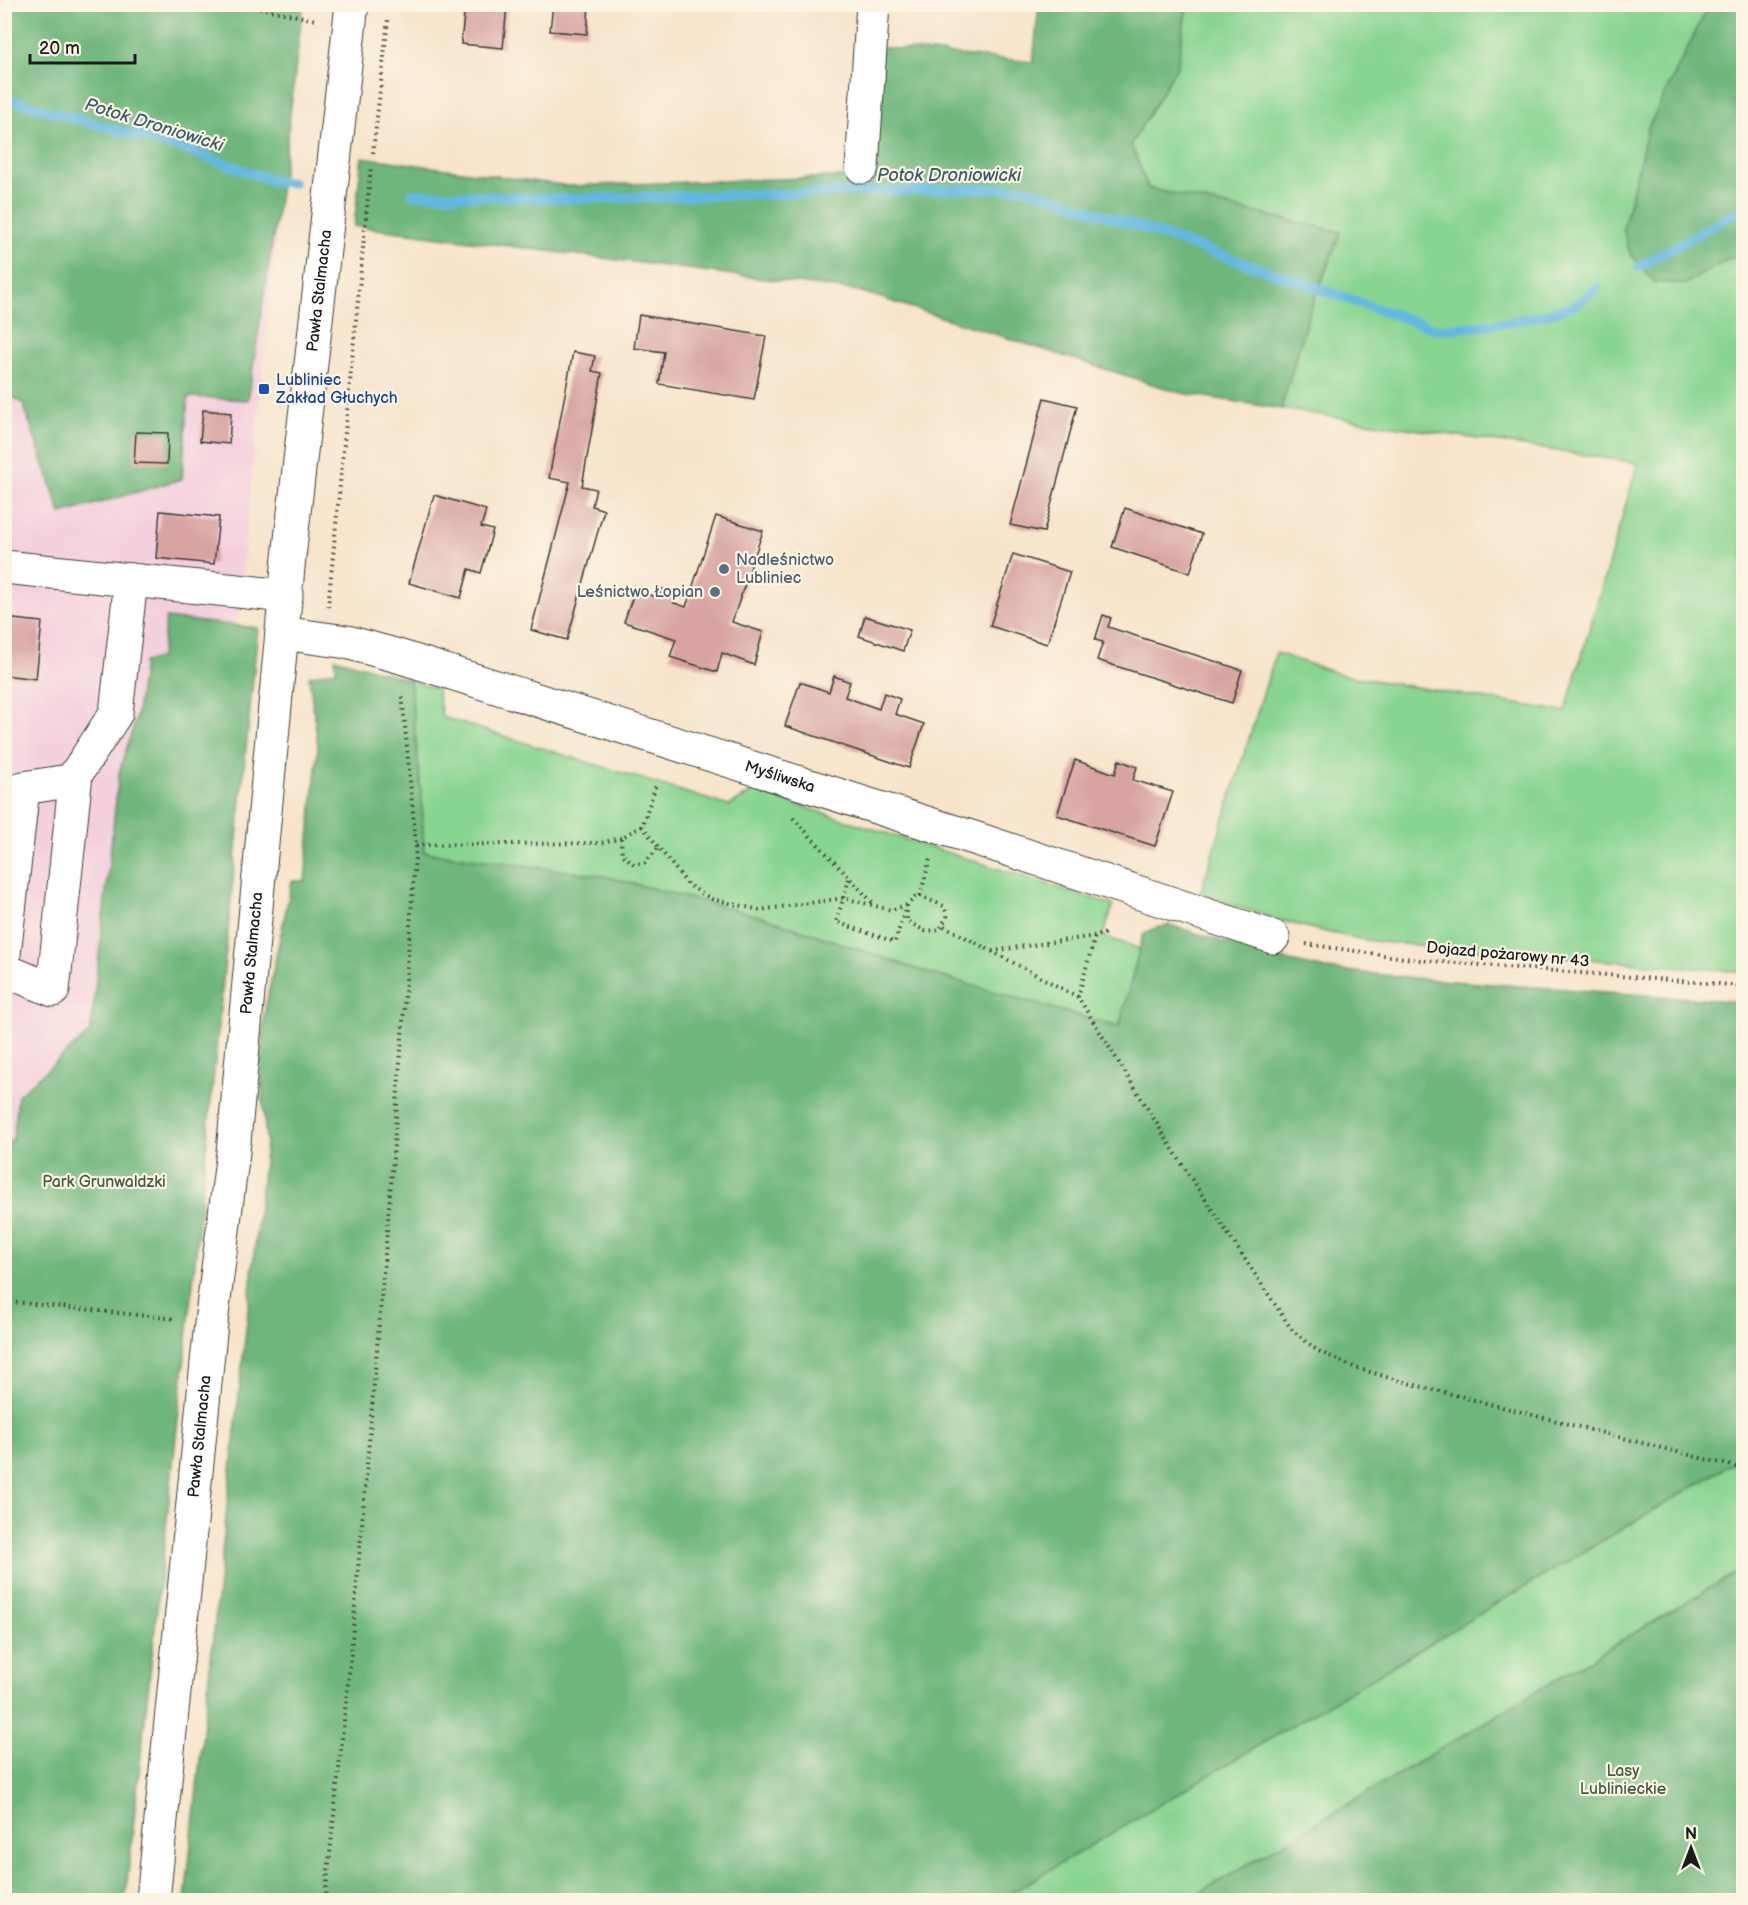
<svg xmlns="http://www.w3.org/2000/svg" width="1748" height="1905" viewBox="0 0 1748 1905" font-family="'Balsamiq Sans',sans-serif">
  <rect width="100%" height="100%" fill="#fcf5e5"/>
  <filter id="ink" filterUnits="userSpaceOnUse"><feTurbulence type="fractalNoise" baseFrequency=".0167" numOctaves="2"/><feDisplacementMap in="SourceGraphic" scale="12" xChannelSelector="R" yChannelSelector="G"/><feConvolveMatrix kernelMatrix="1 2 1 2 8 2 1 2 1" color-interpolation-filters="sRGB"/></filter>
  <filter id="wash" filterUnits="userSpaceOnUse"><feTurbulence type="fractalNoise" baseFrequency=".008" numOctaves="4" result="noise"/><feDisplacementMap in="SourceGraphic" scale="24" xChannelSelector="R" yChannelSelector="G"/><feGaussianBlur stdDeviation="1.35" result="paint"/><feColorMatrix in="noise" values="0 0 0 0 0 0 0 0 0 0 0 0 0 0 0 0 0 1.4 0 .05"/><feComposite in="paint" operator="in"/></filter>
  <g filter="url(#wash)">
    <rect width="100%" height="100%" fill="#f7e4cb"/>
    <path fill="#f4cfde" d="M153 206 277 229 168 1300 5 1283 4 213Z"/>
    <path fill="#88d491" stroke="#527856" stroke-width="1.5" d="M1187 5H1709L1648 128 1685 284 1743 251V972L1379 942C1314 932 1263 916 1200 894L1276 653 1343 675 1565 712 1638 463 1281 409 1309 313 1341 232 1148 189 1131 144 1177 67Z
      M410 680 437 689 442 717 729 806 754 791 1113 905 1103 936 1140 949 1119 1027 928 973 763 917 604 876 424 852 422 802Z
      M1743 1457V1568L1188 1900H999Z"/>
    <path fill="#6eb67b" stroke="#45694c" stroke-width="1.5" d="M1187 4 1177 67 1131 144 1148 188 1341 232 1309 313 1281 409 1181 393 859 291 354 226 362 157 568 186 869 176 879 47 1033 62 1039 5Z
      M4 5H303L283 173 248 400 188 397 182 479 61 514 23 403 5 393Z
      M1709 5H1743V251L1685 284 1654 282 1630 254 1623 229 1648 128Z
      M166 618 258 628 192 1292 125 1900H5V1144L13 1140 18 1095 89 1033 91 1027 119 773 136 718 144 662 161 657Z
      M335 658 410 680 422 802 424 852 604 876 763 917 928 973 1119 1027 1143 935 1153 929 1170 925 1272 957 1326 969 1423 979 1743 1002V1457L999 1900H185L266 1142 260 1062 265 1009 292 881H305L318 746 309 676 336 670Z
      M1743 1568V1900H1188Z"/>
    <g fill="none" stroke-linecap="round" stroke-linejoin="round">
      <path stroke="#64b8e0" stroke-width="10" d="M4 98 187 150 273 181 293 183
        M412 194 567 199 1020 188 1040 193 1436 329C1480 327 1535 322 1576 304 1584 300 1591 292 1598 287
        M1639 267 1744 208"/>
    </g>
    <g id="blocks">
      <path fill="#d8a4a2" d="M553 4H589L587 34 550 31Z
        M465 5H507L503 48 461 44Z
        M639 315 766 336 754 400 659 384 664 352 634 348Z
        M573 352 595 356 592 371 602 373 582 486 596 489 592 506 604 510 567 640 531 630 570 482 549 478Z
        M1044 398 1077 406 1044 532 1010 525Z
        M203 410 231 413 229 444 200 441Z
        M136 432 168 433 167 464 134 463Z
        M434 495 486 510 481 527 493 530 481 573 469 569 461 598 409 583Z
        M1125 508 1202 534 1190 573 1112 547Z
        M160 511 219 517 214 564 156 558Z
        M716 516 763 531 732 622 763 632 754 665 722 653 717 672 670 657 676 639 624 622 635 590 659 598 662 589 677 595 674 603 686 607Z
        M1013 554 1070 572 1047 644 990 626Z
        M1103 615 1111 618 1108 627 1242 670 1232 703 1097 660 1103 642 1095 640Z
        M865 616 910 630 903 651 859 636Z
        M4 618 42 622 36 679 4 675Z
        M834 676 850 682 845 697 879 709 884 693 900 699 895 714 924 724 909 768 785 726 800 682 829 692Z
        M1075 760 1115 774 1119 760 1137 767 1133 780 1173 792 1155 846 1057 815Z"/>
    </g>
  </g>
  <g filter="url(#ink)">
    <use href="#blocks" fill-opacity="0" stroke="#3d3a36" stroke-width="1.5"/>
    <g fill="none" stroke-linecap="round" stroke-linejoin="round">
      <defs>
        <g id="minor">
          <path d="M862 167 873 4"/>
          <path d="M4 567 286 596"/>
          <path id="s1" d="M282 633 347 642 398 656 974 838 1273 937"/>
          <path d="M4 955 23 788 75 780"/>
          <path d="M4 970 53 990 76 774 116 713 131 580"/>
          <path id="s2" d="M153 1900 211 1323 233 1152 289 557 352 4"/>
        </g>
      </defs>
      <use href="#minor" stroke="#3d3a36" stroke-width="35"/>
      <path stroke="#3d3a36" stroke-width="4" stroke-dasharray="1.5 4.5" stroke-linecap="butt" d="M242 4 316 20
        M373 153 388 20
        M328 607 371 166
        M793 818 874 904
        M642 826 688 885 712 899 760 910 844 898 891 910 907 905
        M621 838 622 854 634 864 645 863 658 848
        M416 845 601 843 621 838 642 826 656 785
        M849 879 836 922 895 942 905 910
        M920 896 944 906 947 916 940 930 925 931 907 921V905L915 897Z
        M920 896 930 859
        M944 926 1078 997 1187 1172 1292 1330 1318 1351 1354 1367 1400 1381 1744 1469
        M1306 944 1419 960 1744 986
        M992 951 1095 936
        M1078 997 1095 936 1106 933
        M4 1301 177 1319
        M325 1900 350 1664 392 1172 416 845 402 694"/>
      <use href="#minor" stroke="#fff" stroke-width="33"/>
    </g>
  </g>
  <rect fill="#1a4fb4" stroke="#fcf5e5" stroke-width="2" x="258" y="383" width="12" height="12" rx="3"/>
  <g fill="#5c6f8a" stroke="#fcf5e5" stroke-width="2">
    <circle cx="724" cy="569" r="6"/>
    <circle cx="715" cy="592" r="6"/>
  </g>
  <g text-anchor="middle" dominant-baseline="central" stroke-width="4.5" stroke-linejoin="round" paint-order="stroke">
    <g font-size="16" fill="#1c1c1c" stroke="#fcf5e5">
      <text stroke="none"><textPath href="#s2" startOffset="1618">Pawła Stalmacha</textPath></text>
      <text stroke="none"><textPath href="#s1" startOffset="519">Myśliwska</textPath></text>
      <text stroke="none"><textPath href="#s2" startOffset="952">Pawła Stalmacha</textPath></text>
      <text transform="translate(1508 955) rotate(5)">Dojazd pożarowy nr 43</text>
      <text stroke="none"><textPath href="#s2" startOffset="466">Pawła Stalmacha</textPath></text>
    </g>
    <g font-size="16" fill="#164399" stroke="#fcf5e5" text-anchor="start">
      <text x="276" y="380">Lubliniec<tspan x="276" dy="18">Zakład Głuchych</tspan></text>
    </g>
    <g font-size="16" fill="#4e5e75" stroke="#fcf5e5" text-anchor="start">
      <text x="736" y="560">Nadleśnictwo<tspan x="736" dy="18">Lubliniec</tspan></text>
      <text x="703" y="592" text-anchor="end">Leśnictwo Łopian</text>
    </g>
    <g font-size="16" fill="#425c45" stroke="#fcf5e5">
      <text x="104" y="1182">Park Grunwaldzki</text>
      <text x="1623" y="1771">Lasy<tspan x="1623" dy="18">Lublinieckie</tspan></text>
    </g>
    <g font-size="18" font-style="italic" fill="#395a6a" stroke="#fcf5e5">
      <text transform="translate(154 125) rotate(17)">Potok Droniowicki</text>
      <text x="949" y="175">Potok Droniowicki</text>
    </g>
  </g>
  <rect width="1748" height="1905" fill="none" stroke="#fcf5e5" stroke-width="24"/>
  <g transform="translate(1691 1848)" stroke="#fcf5e5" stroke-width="4.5" paint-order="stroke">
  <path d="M0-4.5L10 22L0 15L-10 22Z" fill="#1c1c1c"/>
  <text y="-9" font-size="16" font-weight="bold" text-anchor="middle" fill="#1c1c1c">N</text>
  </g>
  <path d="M30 54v9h105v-9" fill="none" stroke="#1c1c1c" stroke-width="3"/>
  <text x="39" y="54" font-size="18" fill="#1c1c1c" stroke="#fcf5e5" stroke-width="4.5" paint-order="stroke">20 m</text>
</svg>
